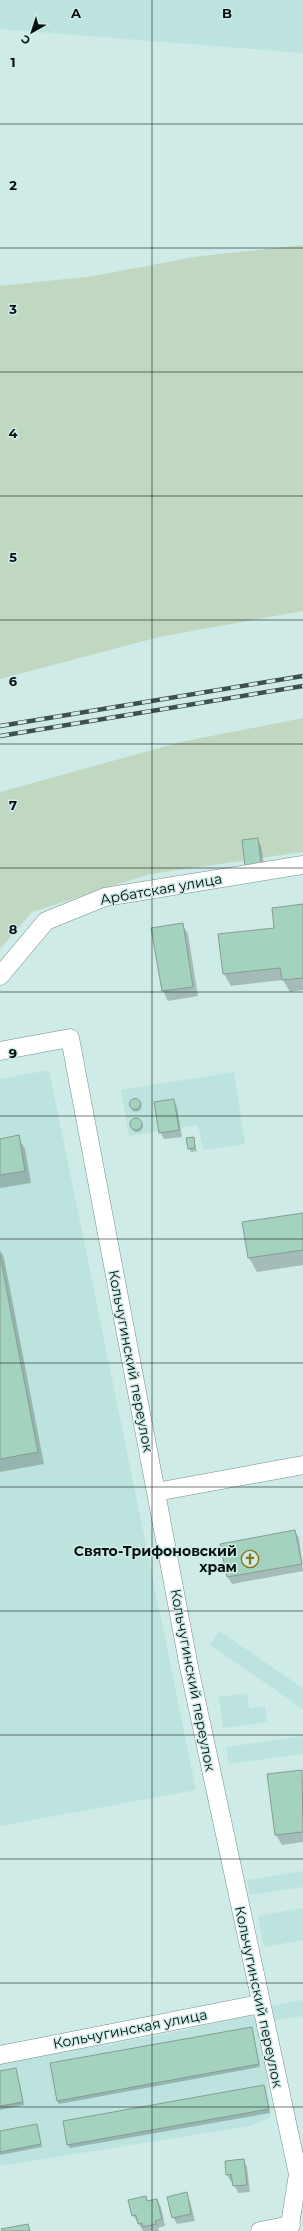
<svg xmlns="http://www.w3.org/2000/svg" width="303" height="2231" viewBox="0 0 303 2231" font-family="Montserrat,sans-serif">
  <rect width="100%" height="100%" fill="#ceebe7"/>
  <path fill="#bce3dd" d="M0 0H303V53L0 29Z
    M49 1070 196 1790 0 1826V1079Z
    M234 1072 245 1144 203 1150 198 1125 129 1136 121 1090Z
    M219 1631 303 1688V1709L210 1645Z
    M247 1693 249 1708 265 1706 267 1722 223 1728 219 1697Z
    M303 1736V1754L229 1764 226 1747Z
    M303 1871V1887L250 1895 247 1880Z
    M303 1908V1940L264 1947 258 1916Z
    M303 2000V2016L273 2021 270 2006Z
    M246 2016 254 2017 263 2044 271 2117 250 2126 0 2166V2063L161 2035Z"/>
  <path fill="#c0d7c2" d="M303 245V611L159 637 0 679V286L94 276 194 257Z
    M303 718V852L150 874 32 912 0 949V792L181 742Z"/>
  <path fill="#0003" d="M257 839 261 846 265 870 250 873Z
    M303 905V990L290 992 283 980 231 986 224 974Z
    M182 924 188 934 198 996 168 1001 163 991 153 929Z
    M173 1100 177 1107 182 1137 164 1139 160 1132Z
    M130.5 1106a5.5 5.5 0 1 1 11 0a5.5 5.5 0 1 1-11 0Z
    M131 1126a6 6 0 1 1 12 0a6 6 0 1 1-12 0Z
    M18 1137 25 1149 31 1183 0 1188V1140Z
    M193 1138 197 1151 191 1152 189 1148Z
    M303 1214V1265L257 1272 249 1258Z
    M0 1250 4 1258 44 1464 0 1472Z
    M295 1531 299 1538 303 1571 232 1584 228 1577Z
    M302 1771 303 1842 282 1845 276 1835Z
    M252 2028 260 2067 59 2104 57 2101Z
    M16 2069 24 2105 0 2110V2072Z
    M264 2086 270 2113 70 2148 68 2145 64 2122Z
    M36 2125 42 2147 0 2155V2132Z
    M243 2160 247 2167 250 2192 238 2193 233 2182H231L227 2175Z
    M186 2194 190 2201 195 2221 177 2224 173 2217Z
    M146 2197 148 2201 157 2200 161 2207 165 2226 158 2228 159 2231H143L133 2215Z"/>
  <path fill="#a3d3be" stroke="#859d92" d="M258 838 261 863 245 866 242 840Z
    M303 904V978L282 980 280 968 223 974 218 934 274 928 272 908Z
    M183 923 193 987 162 991 151 928Z
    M129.5 1104a5.5 5.5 0 1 1 11 0a5.5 5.5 0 1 1-11 0Z
    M174 1099 179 1130 159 1133 154 1102Z
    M130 1124a6 6 0 1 1 12 0a6 6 0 1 1-12 0Z
    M19 1135 25 1171 0 1175V1139Z
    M194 1137 195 1148 188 1149 186 1138Z
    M303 1213V1250L248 1258 242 1222Z
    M0 1255 38 1452 0 1459Z
    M295 1530 302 1564 227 1577 220 1544Z
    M302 1770 303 1832 275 1835 267 1774Z
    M252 2027 259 2064 57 2101 50 2063Z
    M16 2068 23 2102 0 2106V2071Z
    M264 2085 269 2109 67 2145 63 2121Z
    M37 2124 41 2144 0 2152V2131Z
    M244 2159 247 2185 233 2186 231 2174 226 2175 225 2161Z
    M187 2192 191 2214 172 2218 167 2197Z
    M146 2196 147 2201 157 2199 162 2219 155 2221 156 2224 143 2227 142 2223 138 2224 136 2215 132 2216 128 2200Z
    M28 2224 30 2231H2L1 2229Z"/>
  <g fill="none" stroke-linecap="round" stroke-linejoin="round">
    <defs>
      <path id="street" d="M0 976 46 921 105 897 303 865
        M0 1051 70 1038 189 1667 298 2174 289 2231
        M156 1492 303 1465
        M0 2055 260 2004
        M260 2231 291 2225"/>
    </defs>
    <use href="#street" stroke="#748f8b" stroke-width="19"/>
    <use href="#street" stroke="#fff" stroke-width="18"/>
    <defs>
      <path id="rail" d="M0 726 303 676
        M0 736 303 686"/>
    </defs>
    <use href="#rail" stroke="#3f4f4c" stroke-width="4.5"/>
    <use href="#rail" stroke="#ceebe7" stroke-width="3" stroke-dasharray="9" stroke-linecap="butt"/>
  </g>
  <path fill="none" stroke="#050f0d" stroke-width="1" stroke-opacity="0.55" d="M152 0V2231M0 124H303M0 248H303M0 372H303M0 496H303M0 620H303M0 744H303M0 868H303M0 992H303M0 1116H303M0 1239H303M0 1363H303M0 1487H303M0 1611H303M0 1735H303M0 1859H303M0 1983H303M0 2107H303"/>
  <defs>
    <symbol id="church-ring" viewBox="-11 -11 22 22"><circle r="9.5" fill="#ceebe7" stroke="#8e7317" stroke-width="1.5"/><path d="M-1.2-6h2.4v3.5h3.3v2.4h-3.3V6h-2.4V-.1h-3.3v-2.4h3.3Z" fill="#8e7317"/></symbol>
  </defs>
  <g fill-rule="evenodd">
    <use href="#church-ring" x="240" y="1549" width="20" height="20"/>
  </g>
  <g text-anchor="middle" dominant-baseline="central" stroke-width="3" stroke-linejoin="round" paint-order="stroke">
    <g font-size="14" fill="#050f0d" stroke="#ceebe7">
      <text transform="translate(161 889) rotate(-10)">Арбатская улица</text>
      <text transform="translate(131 1361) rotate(79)">Кольчугинский переулок</text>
      <text transform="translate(193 1680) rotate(79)">Кольчугинский переулок</text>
      <text transform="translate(259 1997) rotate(78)">Кольчугинский переулок</text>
      <text transform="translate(130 2029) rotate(-11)">Кольчугинская улица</text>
    </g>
    <g font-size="14" font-weight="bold" fill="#050f0d" stroke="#ceebe7" text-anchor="end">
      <text x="237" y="1551">Свято-Трифоновский<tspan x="237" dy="16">храм</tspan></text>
    </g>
  </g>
  <g font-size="13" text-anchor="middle" font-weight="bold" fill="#050f0d" stroke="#ceebe7" stroke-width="3" stroke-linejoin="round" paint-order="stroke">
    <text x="76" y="18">A</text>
    <text x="227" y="18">B</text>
    <text x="13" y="67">1</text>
    <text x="13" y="190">2</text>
    <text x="13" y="314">3</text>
    <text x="13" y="438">4</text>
    <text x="13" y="562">5</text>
    <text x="13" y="686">6</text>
    <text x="13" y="810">7</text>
    <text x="13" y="934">8</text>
    <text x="13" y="1058">9</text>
  </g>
  <g transform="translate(32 32) rotate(219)" stroke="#ceebe7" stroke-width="3" paint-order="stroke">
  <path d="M0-3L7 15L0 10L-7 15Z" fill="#050f0d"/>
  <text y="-6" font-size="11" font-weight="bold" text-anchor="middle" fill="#050f0d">С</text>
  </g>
</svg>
